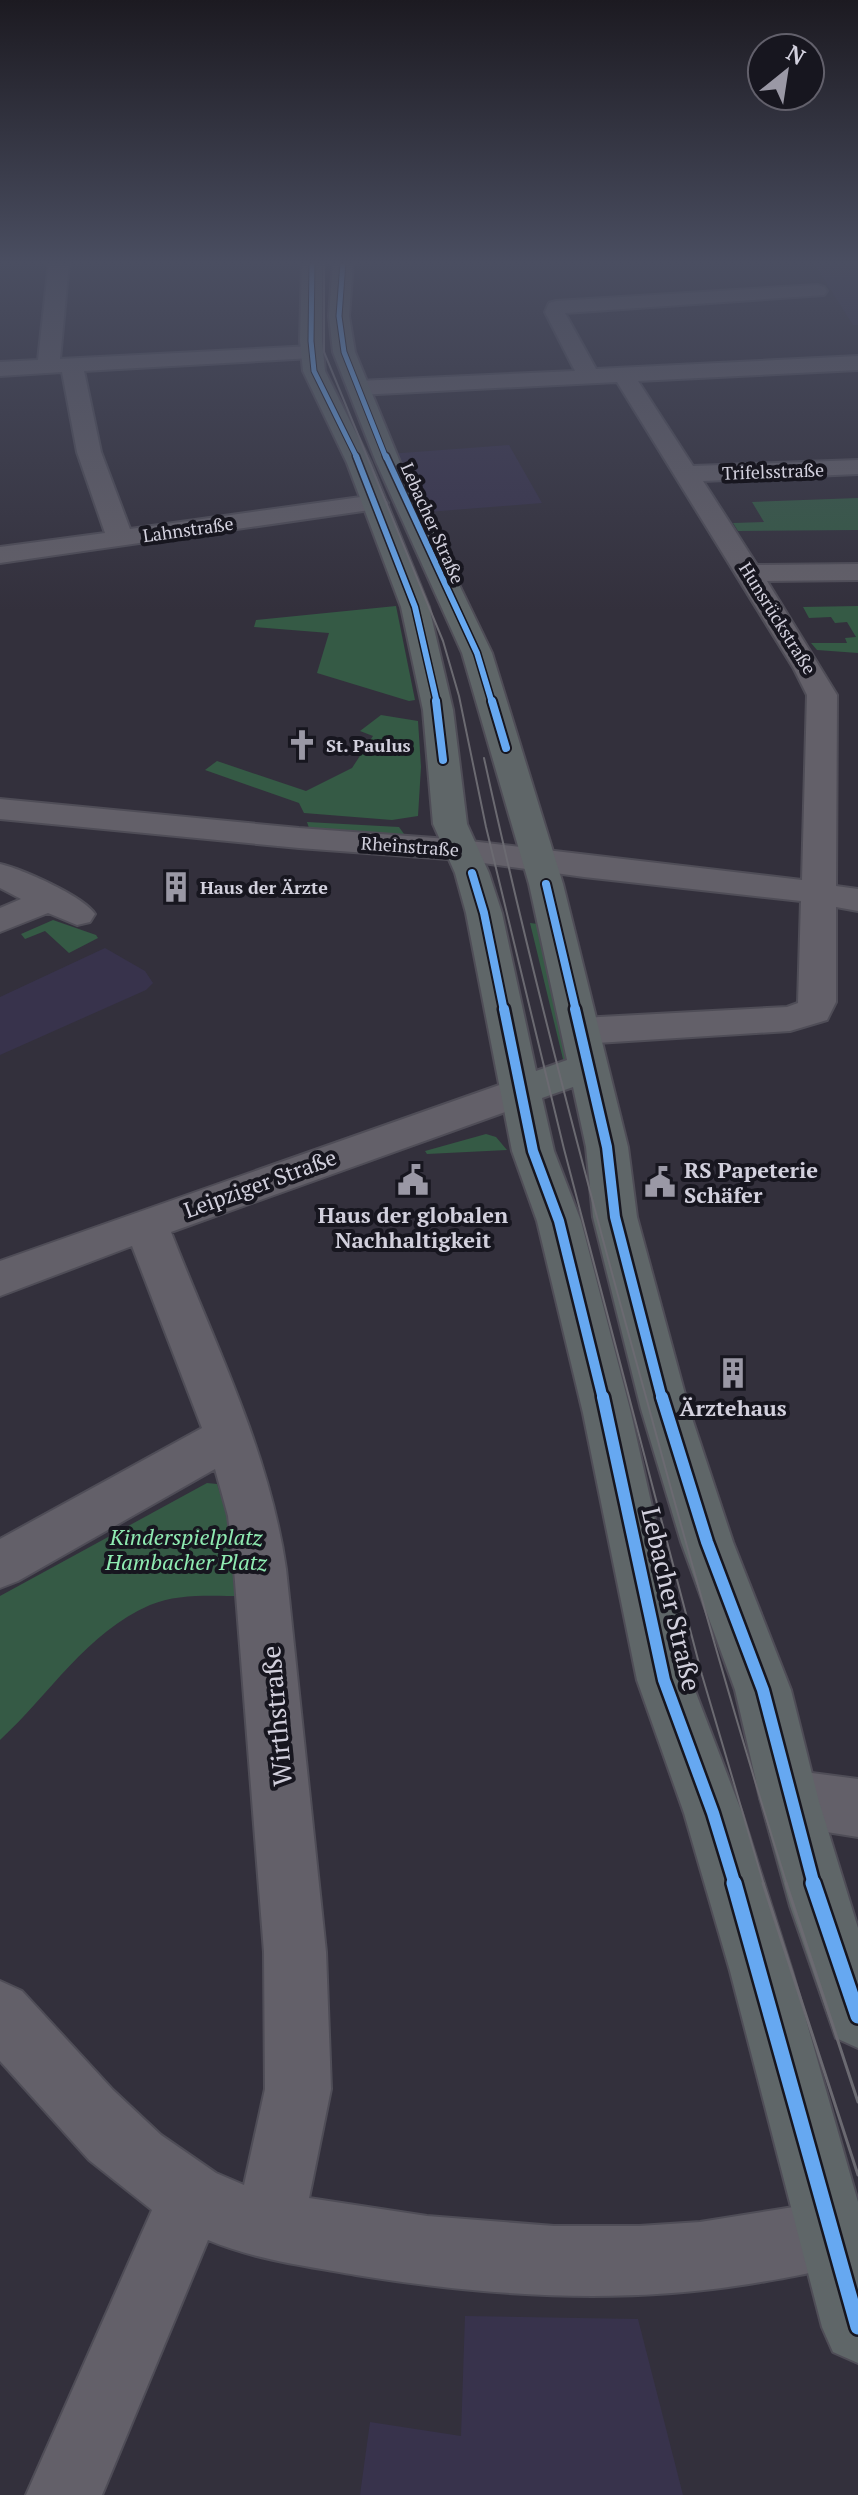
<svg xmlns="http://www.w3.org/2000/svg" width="858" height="2495" viewBox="0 0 858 2495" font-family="'PT Serif',serif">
  <rect width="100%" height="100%" fill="#33303c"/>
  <path fill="#38334c" d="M813 262H858V325H853Z
    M509 445 542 503 415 513 388 454Z
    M105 948 145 971 153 983 146 990 0 1055V997Z
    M465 2316 638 2319 683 2495H360L370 2422 461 2436Z"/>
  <path fill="#355a45" d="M858 498V530L738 531 733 523 764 522 752 502Z
    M396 606 415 700 409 701 317 673 329 633 254 627 256 620Z
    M858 606V653L817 650 811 643H847L845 638 856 637 847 622 835 623 831 617 809 618 803 607Z
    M381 715 418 721 421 767 418 816 392 820 304 813 299 803 205 770 217 761 306 791 352 768 373 736 360 731Z
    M307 822 399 827 404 834 393 837 310 831Z
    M53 920 96 935 98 938 69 953 45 931 25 939 21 934Z
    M530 923 538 924 572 1057 567 1062 563 1059Z
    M486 1134 496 1137 507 1150 427 1154 425 1151Z
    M207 1483 217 1484 229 1519 242 1596C213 1596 178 1593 150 1605 87 1632 49 1695 0 1740V1596Z"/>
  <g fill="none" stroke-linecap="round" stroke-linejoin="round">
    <defs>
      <path id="minor" d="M49 262H69L60 359 312 346 323 352 312 358 84 371 101 452 130 529 375 495 384 498 388 503 384 508 0 563V547L105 533 77 452 62 372 0 376V362L38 360Z
        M817 285 824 287 827 291 824 295 565 313 596 369 858 356V370L638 381 693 466 858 460V474L703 481 757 565 858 564V580L767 581 837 695 836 886 858 889V911L836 907V1002L827 1020 790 1031 581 1044 567 1040 562 1031 567 1022 581 1018 787 1007 798 1003 801 901 584 877 462 860 299 848 0 819V799L299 828 462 840 802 880 807 695 794 669 617 382 358 395 347 388 358 381 575 371 545 312 549 303 556 301Z
        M0 864C22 869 83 896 95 914L90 922 77 925 48 913 0 932V908L21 899 0 888Z
        M522 1077 536 1081 542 1091 536 1101 171 1232C214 1343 269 1450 286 1569L326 1952 331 2089 309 2198 427 2216 554 2226H639L700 2222 831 2201 855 2211 858 2253 855 2259C821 2273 785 2278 749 2284 618 2305 486 2296 356 2275 305 2266 256 2260 208 2240L102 2495H26L152 2210 89 2160 0 2061V1981L22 1991 113 2090 161 2135 216 2173 244 2185 265 2089 264 1952 234 1569 228 1516 215 1469 18 1581 0 1588V1539L202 1428 132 1246 0 1296V1261Z
        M789 1770 858 1779V1837L789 1826 769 1818 760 1798 769 1778Z"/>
      <path id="major" d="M302 262H322V341L325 371 371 463 429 607 453 710 467 824 489 873 502 913 536 1071 567 1060 529 884 462 653 376 462 333 352 329 316 333 262H353L349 316 355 352 400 462 492 653 563 884 628 1147 637 1217 689 1409 733 1542 791 1690 818 1798 858 1928V2048L836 2038 790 1906 760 1798 735 1690 681 1542 641 1409 593 1217 586 1147 573 1087 542 1098 554 1151 581 1221 631 1413 691 1680 742 1813 792 1971 858 2202V2363L833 2352 822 2327 730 1971 684 1813 637 1680 583 1413 537 1221 512 1151 466 913 455 873 433 824 423 710 401 607 347 463 303 371 300 341Z"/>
    </defs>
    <use href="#minor" stroke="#4f4d57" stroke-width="4"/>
    <use href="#major" stroke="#4f4d57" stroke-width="4"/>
    <use href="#minor" fill="#636069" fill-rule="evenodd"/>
    <use href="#major" fill="#5f6668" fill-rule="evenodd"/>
    <path stroke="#6b6a71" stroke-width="2" d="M324 262V352L443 641 459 696 486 827 564 1149 702 1675 764 1885
      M484 758C531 973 587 1185 646 1397 690 1560 736 1723 787 1885"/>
    <path stroke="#6b6a71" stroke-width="3" d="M763 1883 858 2175
      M786 1883 858 2102"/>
    <defs>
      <path id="cycleway-far5" d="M312 262 311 341 314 371 357 458
        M343 262 339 316 344 352 386 458"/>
      <path id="cycleway-far4" d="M356 456 415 607 437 703
        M386 456 477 653 492 703"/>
      <path id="cycleway-far3" d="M436 701 443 760
        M492 701 506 748
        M472 873 484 913 504 1011
        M546 884 576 1011"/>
      <path id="cycleway-far2" d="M504 1009 533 1151 559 1221 603 1399
        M575 1009 607 1147 615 1217 662 1399"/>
      <path id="cycleway-far1" d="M603 1397 664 1680 713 1813 735 1885
        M662 1397 707 1542 763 1690 814 1885"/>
      <path id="cycleway" d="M734 1883 858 2327
        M813 1883 858 2016"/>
    </defs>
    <use href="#cycleway-far5" stroke="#17161f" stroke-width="7"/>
    <use href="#cycleway-far4" stroke="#17161f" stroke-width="9"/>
    <use href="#cycleway-far3" stroke="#17161f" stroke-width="12"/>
    <use href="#cycleway-far2" stroke="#17161f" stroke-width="15"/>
    <use href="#cycleway-far1" stroke="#17161f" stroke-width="17"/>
    <use href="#cycleway" stroke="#17161f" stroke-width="20"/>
    <use href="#cycleway-far5" stroke="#66a8f1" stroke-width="5"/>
    <use href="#cycleway-far4" stroke="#66a8f1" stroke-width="6"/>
    <use href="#cycleway-far3" stroke="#66a8f1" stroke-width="8"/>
    <use href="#cycleway-far2" stroke="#66a8f1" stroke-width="10"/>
    <use href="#cycleway-far1" stroke="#66a8f1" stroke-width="12"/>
    <use href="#cycleway" stroke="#66a8f1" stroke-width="15"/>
  </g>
  <linearGradient id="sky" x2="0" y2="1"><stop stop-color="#1c1a21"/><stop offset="0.43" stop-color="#4a4e61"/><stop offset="1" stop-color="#4a4e61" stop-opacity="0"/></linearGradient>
  <rect width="858" height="611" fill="url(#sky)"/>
  <defs>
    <symbol id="church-bare" viewBox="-9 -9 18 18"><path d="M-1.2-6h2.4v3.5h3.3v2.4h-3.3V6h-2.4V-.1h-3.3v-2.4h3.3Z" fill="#9a98a5" stroke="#17161f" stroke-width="2.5" paint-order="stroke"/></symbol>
    <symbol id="building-bare" viewBox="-9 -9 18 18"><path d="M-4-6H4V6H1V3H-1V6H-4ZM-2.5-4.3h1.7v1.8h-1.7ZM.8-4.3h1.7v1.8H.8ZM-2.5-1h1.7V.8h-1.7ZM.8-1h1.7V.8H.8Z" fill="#9a98a5" stroke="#17161f" stroke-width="2.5" paint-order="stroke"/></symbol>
    <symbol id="civic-bare" viewBox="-9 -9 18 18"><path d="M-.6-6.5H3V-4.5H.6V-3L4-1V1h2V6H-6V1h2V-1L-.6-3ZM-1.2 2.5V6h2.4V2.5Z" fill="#9a98a5" stroke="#17161f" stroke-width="2.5" paint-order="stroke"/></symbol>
  </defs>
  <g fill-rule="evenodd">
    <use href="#church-bare" x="280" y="723" width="44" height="44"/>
    <use href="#building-bare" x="154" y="865" width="44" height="44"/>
    <use href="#civic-bare" x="391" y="1158" width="44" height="44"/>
    <use href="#civic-bare" x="638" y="1160" width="44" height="44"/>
    <use href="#building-bare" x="711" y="1351" width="44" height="44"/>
  </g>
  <g text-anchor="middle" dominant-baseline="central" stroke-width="8" stroke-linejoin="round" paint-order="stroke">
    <g font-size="18" fill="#d2d0dd" stroke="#17161f">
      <text transform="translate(773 471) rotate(-2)">Trifelsstraße</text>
      <text transform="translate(433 523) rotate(66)">Lebacher Straße</text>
      <text transform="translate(188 529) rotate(-8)">Lahnstraße</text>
      <text transform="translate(778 618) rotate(58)">Hunsrückstraße</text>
      <text transform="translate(410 846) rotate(4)">Rheinstraße</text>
    </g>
    <g font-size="18" font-weight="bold" fill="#d2d0dd" stroke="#17161f" text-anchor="start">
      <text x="326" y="745">St. Paulus</text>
      <text x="200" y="887">Haus der Ärzte</text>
    </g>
    <g font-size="22" font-weight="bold" fill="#d2d0dd" stroke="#17161f">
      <text x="684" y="1169" text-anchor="start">RS Papeterie<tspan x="684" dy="25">Schäfer</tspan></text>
      <text x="413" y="1214">Haus der globalen<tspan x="413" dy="25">Nachhaltigkeit</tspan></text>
      <text x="733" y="1407">Ärztehaus</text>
    </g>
    <g font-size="22" fill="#d2d0dd" stroke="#17161f">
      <text transform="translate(260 1183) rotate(-20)">Leipziger Straße</text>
    </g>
    <g font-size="22" font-style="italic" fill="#8febb2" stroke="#17161f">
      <text x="186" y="1536">Kinderspielplatz<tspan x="186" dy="25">Hambacher Platz</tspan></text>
    </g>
    <g font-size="26" fill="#d2d0dd" stroke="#17161f">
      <text transform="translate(672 1599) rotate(77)">Lebacher Straße</text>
      <text transform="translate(276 1716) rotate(-95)">Wirthstraße</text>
    </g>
  </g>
  <g transform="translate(786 72) rotate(30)"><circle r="38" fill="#17161f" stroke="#62606b" stroke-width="2"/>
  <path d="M0-6L14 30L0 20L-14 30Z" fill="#9a98a5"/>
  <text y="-12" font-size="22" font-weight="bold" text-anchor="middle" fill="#d2d0dd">N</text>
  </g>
</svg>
